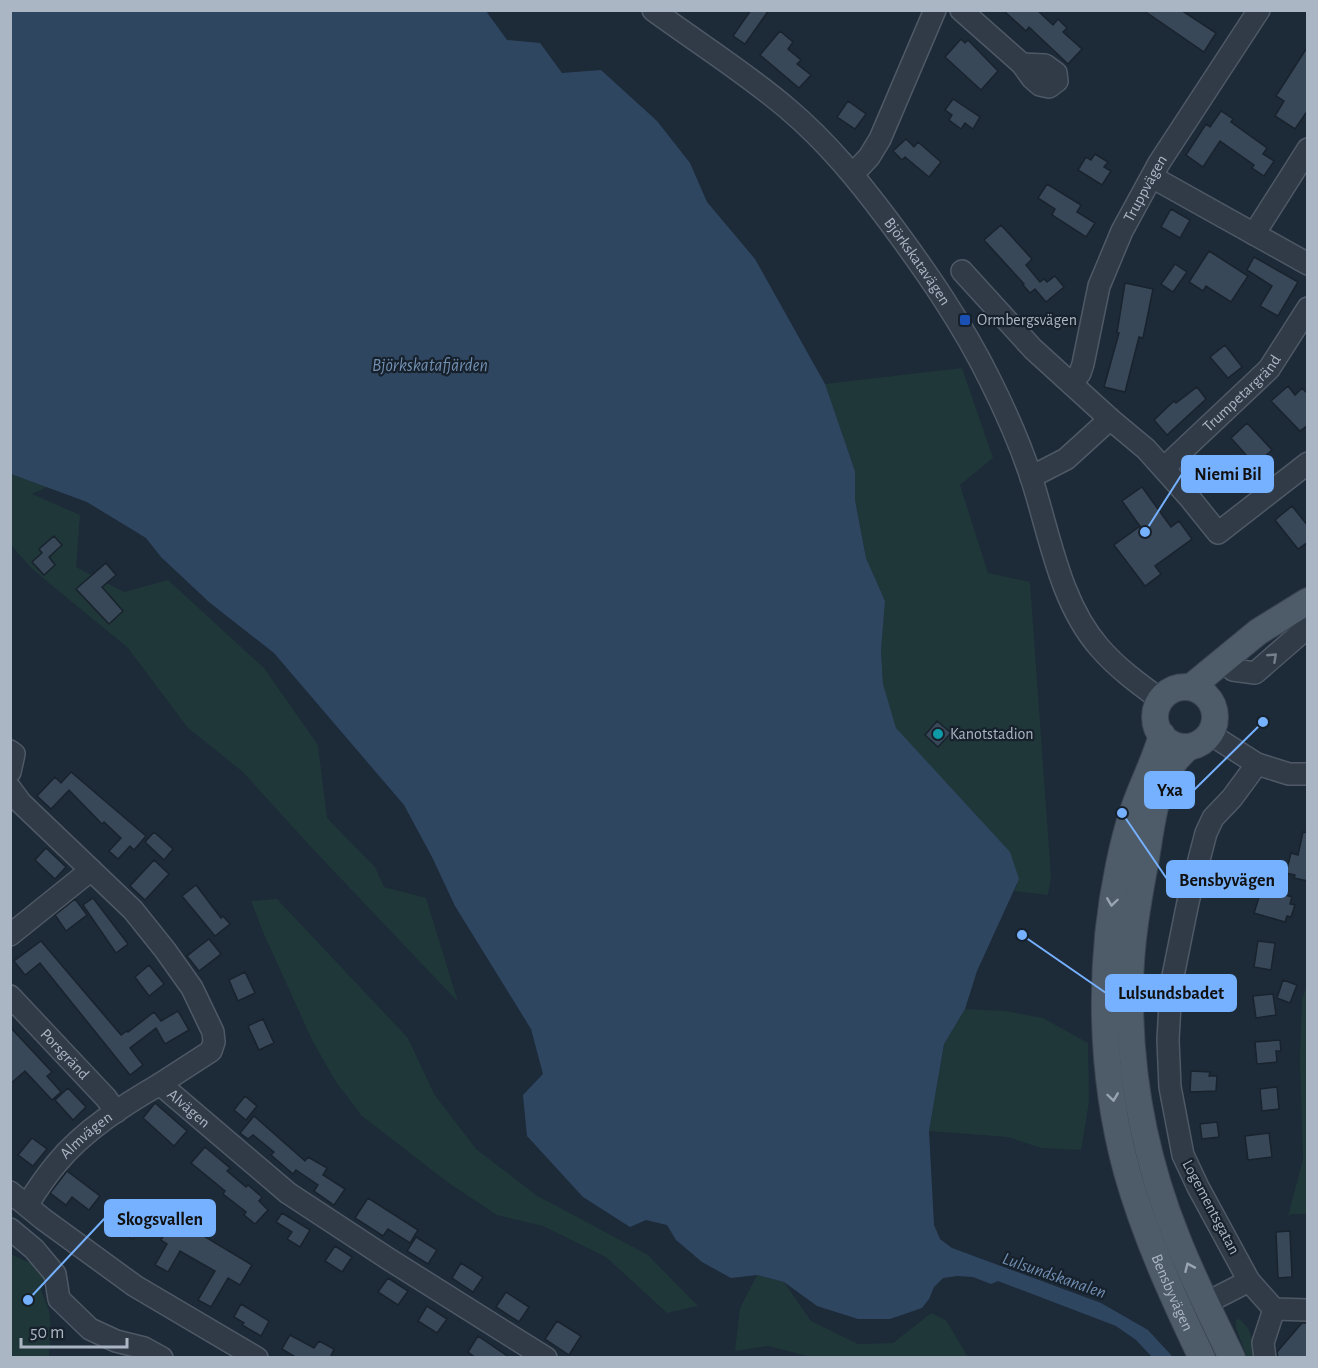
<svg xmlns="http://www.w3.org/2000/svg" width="1318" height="1368" viewBox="0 0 1318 1368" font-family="'Alegreya Sans',sans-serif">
  <rect width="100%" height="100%" fill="#1d2a38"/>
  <path fill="#1f3739" d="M962 368 993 458 960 485 988 573 1030 582 1051 877 1048 895 1014 891 1017 885 958 798 896 729 883 684 881 651 885 601 866 558 855 500V471L825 384Z
    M10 474 47 487 32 494 80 515 76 567 124 592 168 580 264 668 318 745 327 818 375 867 384 887 426 898 458 1002 310 846 243 772 188 728 128 648 32 569 11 545Z
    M277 899 408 1038 434 1094 476 1149 536 1195 648 1255 698 1306 667 1313 606 1257 543 1226 497 1215 450 1184 362 1116 336 1082 313 1042 263 932 251 901Z
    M1307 985V1214H1291L1288 1216 1303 1159 1300 1060 1302 999Z
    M965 1009 1005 1011 1043 1018 1088 1043 1089 1102 1081 1150 1041 1148 1008 1137 929 1131 944 1044Z
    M10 1254 46 1270 41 1290 49 1311 51 1330 49 1357H11Z
    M757 1275 784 1282 811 1321 858 1344 893 1343 931 1313 946 1320 968 1357H811L768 1346 735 1351 740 1308Z
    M1240 1319 1248 1328 1260 1357H1247L1236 1328V1320Z"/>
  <path fill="#2f4661" d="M10 11H486L507 40 540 43 562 73 601 70 657 121 690 163 707 202 755 259 825 384 855 471V500L866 558 885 601 881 651 883 684 896 728 1010 852 1019 879 977 971 965 1009 944 1044 929 1131 934 1225 940 1239 952 1248 1101 1303 1148 1330 1172 1356 1177 1357H1152L1136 1340 1116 1326 998 1281 991 1284 973 1277 957 1276 943 1278 934 1287 929 1299 922 1308 890 1319H858L817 1306 784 1282 757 1275 731 1278 702 1262 676 1240 667 1225 646 1220 630 1227 583 1197 527 1136 523 1095 543 1074 531 1029 455 906 432 857 404 805 274 653 209 602 161 557 146 538 87 502 11 474Z"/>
  <path fill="#394858" stroke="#19232e" stroke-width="1.5" d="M751 10H769L745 44 733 36Z
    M1003 10H1037L1053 25 1058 19 1067 28 1063 32 1082 49 1068 64 1029 27 1026 31Z
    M1143 10H1181L1216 33 1204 52Z
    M780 31 793 42 788 49 801 60 797 64 811 75 799 88 760 55Z
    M961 39 965 43 968 40 998 71 981 90 945 57Z
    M1308 46V110L1295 129 1275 116 1284 101 1276 96Z
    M953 99 980 117 973 129 965 123 961 129 949 120 952 115 945 110Z
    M848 101 866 114 855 129 837 117Z
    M1221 111 1233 119 1231 122 1267 148 1263 154 1274 161 1264 176 1252 168 1254 165 1220 141 1203 167 1186 155 1206 124 1210 127Z
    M906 139 914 147 918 142 941 162 929 177 905 157 902 160 893 151Z
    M1095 154 1108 162 1104 167 1111 171 1102 185 1078 170 1086 157 1091 160Z
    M1047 184 1081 205 1077 212 1095 223 1086 237 1052 215 1055 209 1038 198Z
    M1171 209 1190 220 1180 238 1161 227Z
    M1001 225 1032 259 1026 265 1040 282 1044 279 1047 282 1055 276 1064 287 1046 302 1035 289 1030 293 1023 285 1024 284 984 240Z
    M1209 251 1248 276 1231 302 1206 286 1203 291 1189 282Z
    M1254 257 1298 282 1278 316 1260 306 1272 286 1247 270Z
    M1175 264 1187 272 1173 292 1161 284Z
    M1125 283 1153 289 1143 338 1139 337 1125 392 1104 387 1119 333H1117Z
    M1225 345 1242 367 1228 378 1210 357Z
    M1288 386 1295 395 1302 388 1308 394V425L1300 431 1271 401Z
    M1197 387 1206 399 1167 435 1154 420 1174 401 1176 403Z
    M1247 423 1272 450 1255 465 1231 438Z
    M1142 487 1171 527 1179 521 1192 539 1155 566 1161 574 1145 586 1114 545 1140 526 1122 501Z
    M1292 506 1308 526V542L1298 549 1275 520Z
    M54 536 62 545 49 557 55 565 44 575 32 562 42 553 39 549Z
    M106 563 116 575 102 587 123 611 109 624 76 589Z
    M937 721 951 733 938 747 925 735Z
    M71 772 146 836 134 850 130 846 118 859 109 851 121 838 104 822 102 824 69 790 51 809 37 796 55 777 61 783Z
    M154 832 173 849 164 860 145 842Z
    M1303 832 1308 833V881L1294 878 1295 875 1286 873 1291 853 1298 855Z
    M46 848 66 867 55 879 35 860Z
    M154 860 169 874 145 900 130 886Z
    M196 885 221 918 223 916 230 924 215 936 182 896Z
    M1262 888 1292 897 1290 904 1295 905 1291 917 1287 916 1285 922 1254 913Z
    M93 898 128 944 116 953 83 905Z
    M75 899 87 915 66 931 55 915Z
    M209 939 221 954 199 971 187 956Z
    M41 941 121 1035 127 1031 128 1032 154 1012 161 1021 178 1011 189 1030 165 1044 156 1028 130 1048 143 1065 130 1075 40 963 25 975 14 961Z
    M1258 941 1275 943 1271 970 1254 967Z
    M149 965 164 984 149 996 135 977Z
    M245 972 255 993 238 1001 229 980Z
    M1283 980 1297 985 1290 1003 1277 998Z
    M1273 994 1276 1015 1256 1018 1253 996Z
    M263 1019 274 1043 259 1050 248 1026Z
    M10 1027 52 1072 47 1076 61 1092 52 1100 25 1071 10 1084Z
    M1280 1040 1281 1051H1276L1277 1062 1257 1064 1255 1042Z
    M1191 1071 1210 1072 1209 1076H1217L1216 1091 1190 1092Z
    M1277 1087 1279 1109 1262 1111 1260 1089Z
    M68 1088 86 1107 73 1120 55 1100Z
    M245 1096 257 1106 246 1120 234 1110Z
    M155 1103 187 1131 174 1146 143 1118Z
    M254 1116 305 1161 308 1157 327 1168 323 1175 345 1189 334 1205 314 1191 318 1185 296 1170 293 1174 271 1155 274 1152 253 1135 248 1139 240 1133Z
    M1217 1122 1219 1137 1202 1139 1200 1124Z
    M1269 1133 1272 1157 1248 1160 1245 1136Z
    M32 1138 47 1149 33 1166 18 1155Z
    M205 1147 230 1168 227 1171 246 1187 248 1185 262 1197 259 1201 268 1210 255 1224 244 1215 246 1212 223 1194 225 1191 191 1163Z
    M67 1171 100 1196 89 1210 72 1197 66 1205 50 1193Z
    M368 1198 418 1230 410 1243 388 1229 383 1236 355 1218Z
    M128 1202 148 1213 133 1239 113 1228Z
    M282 1213 310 1230 300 1247 287 1239 292 1232 276 1222Z
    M174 1218 252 1265 240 1285 228 1278 211 1307 198 1300 215 1271 180 1251 168 1272 155 1265 167 1244 161 1240Z
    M1290 1231 1292 1277 1278 1278 1276 1232Z
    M416 1237 437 1250 428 1264 407 1251Z
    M335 1246 352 1257 342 1272 325 1261Z
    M461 1263 483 1277 473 1292 452 1278Z
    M388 1278 408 1291 398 1305 378 1292Z
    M506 1292 529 1307 519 1322 496 1307Z
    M241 1304 269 1321 261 1336 242 1325 244 1323 234 1317Z
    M427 1306 447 1319 437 1333 418 1321Z
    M557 1321 581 1336 569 1355 545 1339Z
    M1302 1323H1308V1358H1278L1277 1352Z
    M290 1335 314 1348 319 1341 334 1349 330 1358H297L282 1349Z
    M478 1336 510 1358H476L468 1352Z"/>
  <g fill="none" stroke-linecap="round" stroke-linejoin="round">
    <defs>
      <g id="minor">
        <path id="s1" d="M653 10C698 43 746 73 788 109 827 142 858 180 888 220 926 271 962 323 990 380 1006 412 1021 446 1032 480 1050 536 1060 602 1099 647 1117 668 1139 684 1161 700"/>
        <path d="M961 10 1022 64 1032 78 1040 85 1049 87 1057 81 1056 73 1045 65 1022 64"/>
        <path d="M853 174 869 157 880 139 935 10"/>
        <path d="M1152 177 1308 264"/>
        <path d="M1254 234 1308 149"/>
        <path d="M962 271 1033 349 1110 419 1146 449 1189 497 1218 533 1308 463"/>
        <path id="s2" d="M1072 383 1080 373 1083 364 1099 286 1122 231 1159 163 1259 10"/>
        <path id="s3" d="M1164 468 1269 369 1308 308"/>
        <path d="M1031 477 1066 459 1110 419"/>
        <path d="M1233 670 1255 673 1308 627"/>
        <path d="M10 751 14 754 10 772"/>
        <path d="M1257 764 1289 774H1308"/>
        <path id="s4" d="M10 788 21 803 133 910 165 950 192 988 213 1032 214 1042 211 1051 160 1084 288 1193 387 1258 546 1358"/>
        <path d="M10 935 91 870"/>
        <path id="s5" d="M10 996 106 1098 116 1112"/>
        <path d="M10 1192 43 1219 135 1286 257 1358"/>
        <path id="s6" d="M27 1205C36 1191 46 1176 57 1163 84 1130 124 1105 160 1084"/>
        <path d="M10 1229 34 1249 55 1274 59 1299 90 1329 116 1341 144 1348 162 1358"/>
        <path d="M1249 1281 1274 1309 1308 1310"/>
        <path d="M1206 1303 1249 1281 1198 1187 1183 1155 1170 1087 1168 1040 1171 986 1188 902 1206 833 1213 818 1232 798 1257 764 1210 734"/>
        <path d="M1265 1358 1263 1343 1274 1309"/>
      </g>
      <g id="major">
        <path d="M1191 687 1258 632 1308 601"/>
        <circle cx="1185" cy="717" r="30"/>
        <path id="s7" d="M1162 735C1156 756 1147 775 1139 795 1130 817 1124 841 1119 865 1098 965 1100 1073 1127 1172 1145 1236 1173 1297 1202 1358"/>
        <path d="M1189 747C1155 773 1153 818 1146 858 1138 901 1130 944 1130 989 1129 1074 1145 1159 1177 1238 1193 1279 1213 1318 1232 1358"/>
      </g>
    </defs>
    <use href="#minor" stroke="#4f5966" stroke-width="24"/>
    <use href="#major" stroke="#3b4551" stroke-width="28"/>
    <use href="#minor" stroke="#313b48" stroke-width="21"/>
    <use href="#major" stroke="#4e5b68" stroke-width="26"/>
  </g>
  <defs><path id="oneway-chevron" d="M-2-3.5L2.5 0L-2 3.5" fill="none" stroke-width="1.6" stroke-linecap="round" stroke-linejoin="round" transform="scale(1.5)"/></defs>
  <use stroke="#747f8d" href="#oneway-chevron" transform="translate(1273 657) rotate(-43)"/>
  <g stroke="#98a4b2">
    <use href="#oneway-chevron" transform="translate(1112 902) rotate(98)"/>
    <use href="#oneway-chevron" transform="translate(1113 1097) rotate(82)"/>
    <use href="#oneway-chevron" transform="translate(1189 1267) rotate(-114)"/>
  </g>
  <rect fill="#1a4fb4" stroke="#17212c" stroke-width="2" x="959" y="314" width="12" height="12" rx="3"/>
  <circle fill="#0f9aa8" stroke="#17212c" stroke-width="2" cx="938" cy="734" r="6"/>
  <g text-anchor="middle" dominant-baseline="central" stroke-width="4.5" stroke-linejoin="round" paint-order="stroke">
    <g font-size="16" fill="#abb6c5" stroke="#17212c">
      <text stroke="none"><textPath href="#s2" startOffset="210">Truppvägen</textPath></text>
      <text stroke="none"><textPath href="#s1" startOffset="368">Björkskatavägen</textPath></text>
      <text stroke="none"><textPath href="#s3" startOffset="108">Trumpetargränd</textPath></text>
      <text stroke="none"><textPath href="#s5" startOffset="80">Porsgränd</textPath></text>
      <text stroke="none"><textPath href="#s4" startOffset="438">Alvägen</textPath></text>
      <text stroke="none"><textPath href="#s6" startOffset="92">Almvägen</textPath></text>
      <text transform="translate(1211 1207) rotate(62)">Logementsgatan</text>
      <text stroke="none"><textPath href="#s7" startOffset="576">Bensbyvägen</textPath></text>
    </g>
    <g font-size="16" fill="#abb6c5" stroke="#17212c" text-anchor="start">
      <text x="977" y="320">Ormbergsvägen</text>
      <text x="950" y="734">Kanotstadion</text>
    </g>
    <g font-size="18" font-style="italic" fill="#708eb1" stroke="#17212c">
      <text x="430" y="366">Björkskatafjärden</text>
      <text transform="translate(1054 1276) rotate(19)">Lulsundskanalen</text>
    </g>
  </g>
  <path fill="none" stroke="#76b1ff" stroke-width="2" d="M1145 532L1182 474M1263 722L1194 790M1122 813L1167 879M1022 935L1106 993M28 1300L105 1218"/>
  <g fill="#76b1ff" stroke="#17212c" stroke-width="2">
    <circle cx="1145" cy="532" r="6"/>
    <circle cx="1263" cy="722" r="6"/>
    <circle cx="1122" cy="813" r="6"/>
    <circle cx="1022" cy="935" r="6"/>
    <circle cx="28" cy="1300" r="6"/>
  </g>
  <g fill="#76b1ff" stroke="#76b1ff" stroke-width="2">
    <rect x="1182" y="456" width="91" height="36" rx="6"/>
    <rect x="1145" y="772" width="49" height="36" rx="6"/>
    <rect x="1167" y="861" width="120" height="36" rx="6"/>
    <rect x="1106" y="975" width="130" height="36" rx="6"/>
    <rect x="105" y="1200" width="110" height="36" rx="6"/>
  </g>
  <g font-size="18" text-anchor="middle" font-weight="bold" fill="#111">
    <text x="1228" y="480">Niemi Bil</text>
    <text x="1170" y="796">Yxa</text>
    <text x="1227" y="886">Bensbyvägen</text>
    <text x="1171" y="999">Lulsundsbadet</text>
    <text x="160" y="1225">Skogsvallen</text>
  </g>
  <rect width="1318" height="1368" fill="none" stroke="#abb6c5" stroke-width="24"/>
  <path d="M21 1338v9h106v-9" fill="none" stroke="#abb6c5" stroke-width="3"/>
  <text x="30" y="1338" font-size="18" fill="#abb6c5" stroke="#17212c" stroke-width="4.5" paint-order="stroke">50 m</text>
</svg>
